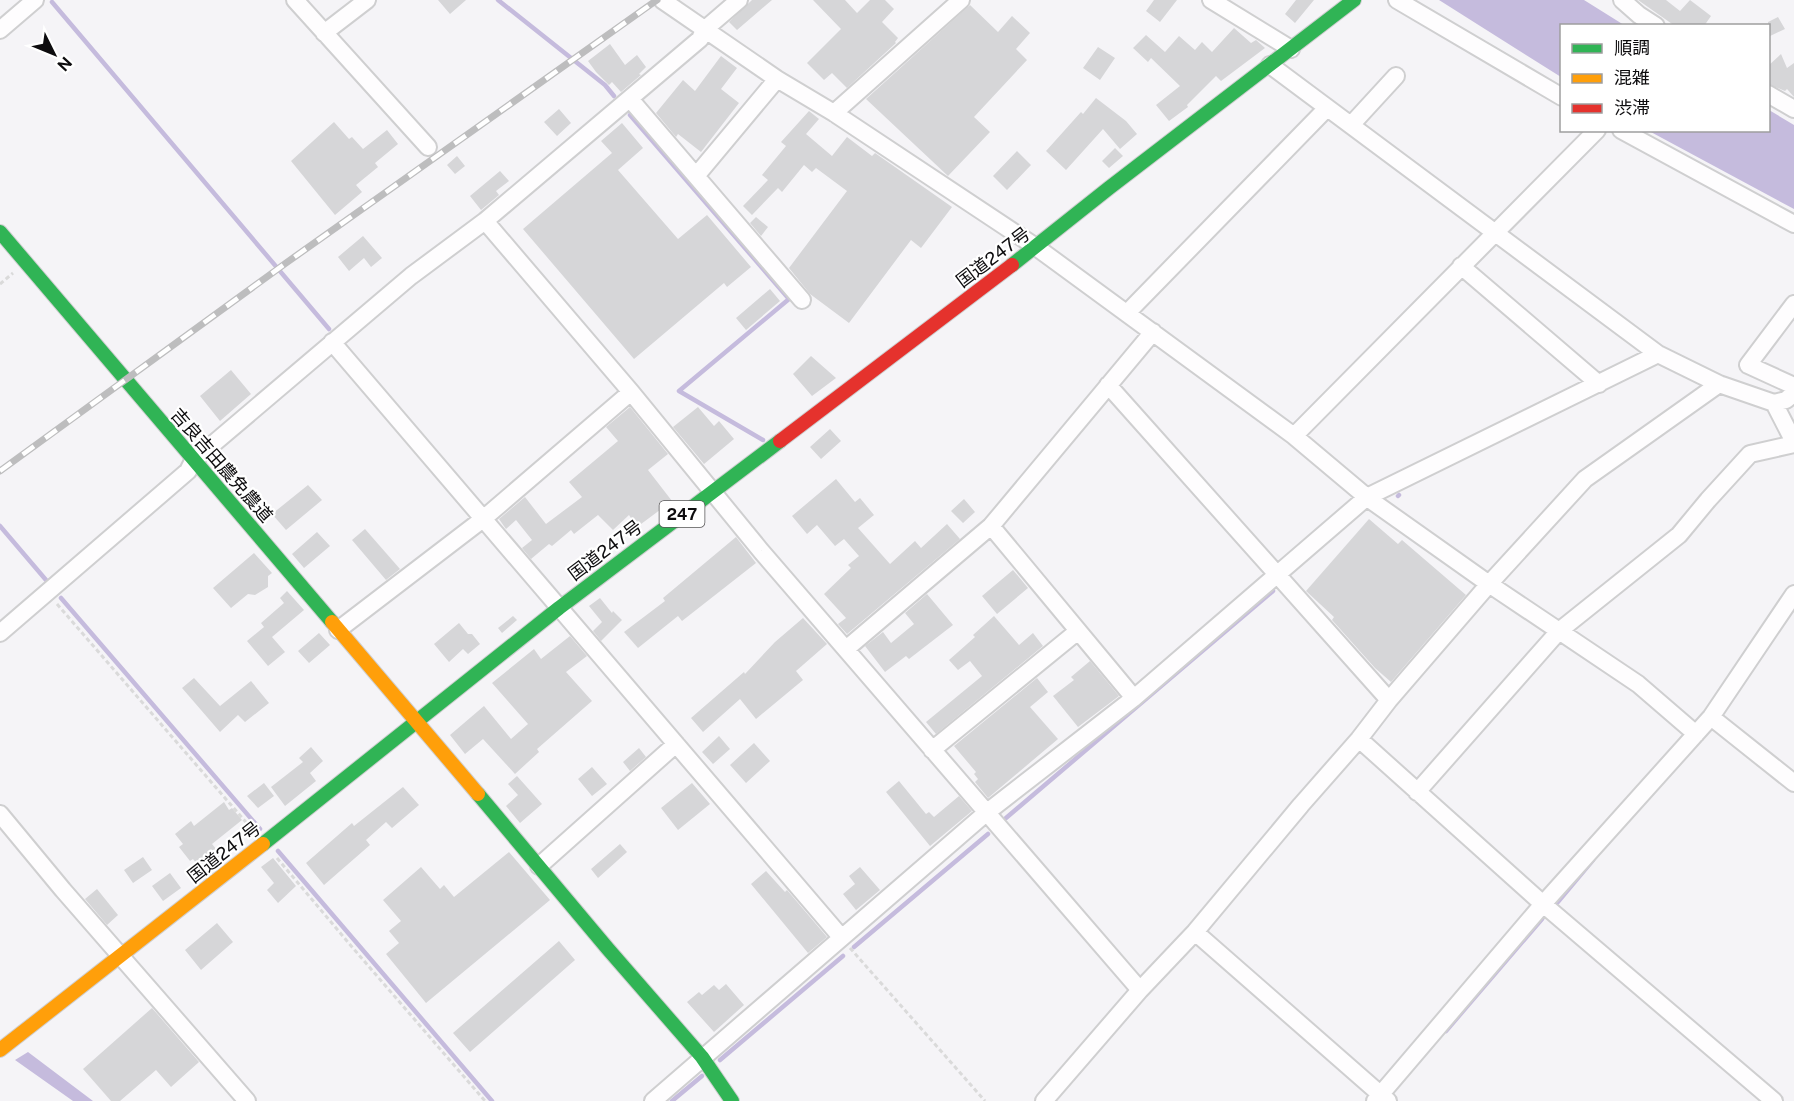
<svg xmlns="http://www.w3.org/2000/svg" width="1794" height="1101" viewBox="0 0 1794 1101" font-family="'Public Sans','Noto Sans JP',sans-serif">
  <rect width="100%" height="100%" fill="#f5f4f7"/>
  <path fill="#c5bbdd" d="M1439 0H1584L1624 25 1562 26 1561 77Z
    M1769 110 1794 125V209L1649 131 1768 130Z
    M28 1052 93 1101H73L15 1060Z"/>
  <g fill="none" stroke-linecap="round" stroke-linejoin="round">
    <path stroke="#c5bbdd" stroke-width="4.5" d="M498 0 605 85 614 96
      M52 2 329 329
      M630 115 789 299 679 391 763 440
      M1398 496 1399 495
      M0 526 46 580
      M61 598 260 829
      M1006 818 1273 591
      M278 851 492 1101
      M1557 903 1593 860
      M854 947 988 834
      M1446 1031 1542 919
      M720 1060 843 956
      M672 1101 702 1076"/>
  </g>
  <path fill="#d6d6d8" d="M438 0H466L450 14Z
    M752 0H772L737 30 729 22Z
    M813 0H845L857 13 870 0H885L894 9 882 22 898 38 895 42 896 43 847 88 832 73 824 80 807 63 841 29Z
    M1154 0H1177L1160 22 1146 11Z
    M1296 0H1314L1295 23 1285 14Z
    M1638 0H1666L1680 11 1690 0 1711 16 1704 26H1675Z
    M970 5 998 32 1012 16 1030 33 1016 49 1027 60 974 117 990 132 948 176 866 99Z
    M1778 17 1785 29 1768 37V22Z
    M1234 28 1251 43 1256 40 1265 48 1221 81 1216 76 1187 105 1188 107 1169 121 1156 105 1180 86 1151 58 1148 62 1133 48 1146 35 1165 52 1179 36 1195 50 1202 42 1212 52Z
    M610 44 625 65 637 55 646 67 639 74 641 75 621 92 612 82 609 85 596 72 588 61Z
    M1098 47 1115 58 1100 80 1083 68Z
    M1781 54 1787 68 1794 63V97L1787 89 1785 91 1768 84V66Z
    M721 56 737 68 721 89 739 103 701 152 678 134 676 137 656 113 683 80 695 91Z
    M1096 98 1126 121 1137 134 1120 149 1103 129 1066 170 1046 151 1081 112 1083 114Z
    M559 109 571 123 557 136 544 122Z
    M809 111 819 119 806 134 832 156 847 137 872 156 875 153 952 207 921 248 911 240 849 323 810 294 789 268 847 191 816 168 812 172 804 165 782 192 778 188 752 215 743 206 768 180 762 175 786 146 781 142Z
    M334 122 349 139 352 137 363 149 387 130 398 144 375 163 378 167 356 185 362 192 335 215 291 161Z
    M622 123 643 148 618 170 678 239 707 215 751 267 727 287 724 283 634 359 523 229 612 153 601 141Z
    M1115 148 1123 156 1109 168 1102 161Z
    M1017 151 1031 165 1007 190 993 176Z
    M457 156 465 166 455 174 447 165Z
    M500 171 509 181 496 191 499 195 481 210 470 196Z
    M756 217 768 227 761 236 750 223Z
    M363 236 382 258 371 267 364 258 349 271 338 257Z
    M770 289 780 301 746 330 736 318Z
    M811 356 836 378 812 396 793 374Z
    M231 370 251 394 220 421 200 396Z
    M630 407 668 454 648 470 672 501 637 527 629 515 613 530 598 515 574 534 571 530 552 546 549 544 531 559 522 548 532 540 516 520 506 529 499 519 525 497 546 524 582 497 569 482 618 441 606 427Z
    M698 407 714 426 719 421 734 439 704 464 673 427Z
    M830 429 841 441 821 459 810 447Z
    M836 479 855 502 860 498 874 515 858 528 890 564 915 541 921 548 947 524 960 539 847 634 838 624 846 618 824 594 851 568 848 565 859 556 844 539 835 546 817 525 807 534 792 516Z
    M308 485 322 500 286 530 272 514Z
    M964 499 975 512 963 523 951 511Z
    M1369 519 1398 544 1402 540 1466 595 1391 682 1375 668 1332 620 1334 617 1306 591Z
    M365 529 400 569 386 580 352 540Z
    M317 532 330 546 304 568 292 554Z
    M736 537 756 563 682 621 678 616 638 648 624 632 665 601 663 598Z
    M254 553 272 573 268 576V587L255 595 248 594 231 608 213 588Z
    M1013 570 1028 588 997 614 982 596Z
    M287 591 304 610 272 637 285 652 268 666 247 641 264 627 261 623 284 603 280 598Z
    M927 594 953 625 909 659 906 656 885 672 865 646 883 632 891 643 914 624 905 613Z
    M600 598 612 613 613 611 622 620 601 641 593 631 602 622 589 606Z
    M513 616 517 620 502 633 498 628Z
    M994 616 1019 645 1033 633 1043 646 936 734 926 722 982 676 970 661 958 670 949 660 975 637 973 635Z
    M803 618 827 644 796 671 803 680 756 719 740 699 703 732 691 718 744 672 745 674 775 642Z
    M459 623 468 634H472L480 644 468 654 463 649 449 662 434 644Z
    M319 633 330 645 309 663 298 651Z
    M570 636 587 656 566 672 592 701 537 749 539 752 515 774 483 739 465 754 450 735 484 706 511 739 528 724 492 683 534 649 541 659Z
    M1090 661 1119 696 1078 727 1053 696 1074 680 1071 677Z
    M194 678 220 706 251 681 269 703 245 722 238 715 220 732 182 688Z
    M1037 678 1048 692 1030 707 1058 739 988 798 975 782 978 779 974 774 976 772 954 746Z
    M719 736 730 749 713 764 702 752Z
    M754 743 770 761 746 783 730 765Z
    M311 747 323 761 310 773 316 781 285 806 271 787 303 762 299 758Z
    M639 748 646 757 630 771 623 762Z
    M592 767 607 784 592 796 578 779Z
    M517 776 542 804 520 823 506 806 518 795 508 784Z
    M899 781 926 814 929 812 934 817 959 796 972 811 930 846 886 792Z
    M264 783 274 796 258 808 247 796Z
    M692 783 710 804 678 830 661 808Z
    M403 787 419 805 392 828 386 822 366 840 370 845 324 885 306 863 352 823 354 826Z
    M224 802 229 810 232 808 242 820 212 844 222 856 202 871 193 859 190 861 179 847 183 844 175 834 191 821 194 826Z
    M620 844 627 852 598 878 591 869Z
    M509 852 550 900 426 1003 386 954 399 943 389 931 401 921 383 900 421 867 440 889 444 885 454 897Z
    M143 857 152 870 133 883 124 870Z
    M273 858 296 886 278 903 267 890 274 883 261 867Z
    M860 867 880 890 856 910 843 894 855 884 849 876Z
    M766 871 785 892 787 890 827 937 808 953 751 884Z
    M170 873 181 888 163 901 152 886Z
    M97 889 118 915 107 925 85 899Z
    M217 923 233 942 201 970 185 950Z
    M559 941 575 960 470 1052 453 1033Z
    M726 984 744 1005 714 1032 687 1002 699 992 702 995 714 985 719 990Z
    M152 1008 199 1062 171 1087 156 1070 120 1101H111L83 1069Z"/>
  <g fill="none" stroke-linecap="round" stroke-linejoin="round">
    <defs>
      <path id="street" d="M295 0 428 147
        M662 0 777 79 834 113 1036 247 1294 436 1369 499 1489 584 1638 684 1696 734
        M1211 0 1291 49
        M1397 0 1562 97
        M1622 0 1639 15 1656 26
        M0 30 35 0
        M324 33 367 0
        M1270 65 1658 354 1719 384 1774 403 1786 400 1794 393
        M1768 94 1794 109
        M630 99 802 300
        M834 113 961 0
        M1351 125 1396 76
        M1621 130 1794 224
        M696 176 777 79
        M485 221 631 392 761 551 1140 990
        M1461 266 1599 384
        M1794 304 1748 365 1794 386
        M1127 313 1327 108
        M332 342 841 937
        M1108 385 1389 700
        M1774 403 1794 442
        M1294 436 1597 130
        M991 526 1134 698
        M338 630 483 519 631 392
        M0 633 188 471 193 461 411 276 485 221 700 39 704 30 739 0
        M846 649 991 526 1153 332
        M1711 717 1794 783
        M1359 739 1543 904 1774 1101
        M932 750 1078 631
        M1417 792 1559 631 1679 535 1708 500 1750 454 1794 444
        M0 814 63 890 247 1101
        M539 866 676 744
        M1195 932 1388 1101
        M653 1101 986 813 1134 698 1367 497 1658 354
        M1044 1101 1140 990 1195 932 1301 805 1359 739 1389 700 1489 584 1585 479 1719 384
        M1375 1101 1543 904 1711 717 1794 594"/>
      <path id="fast" d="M0 232 332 622
        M1012 265 1109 188 1354 0
        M478 794 608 949 702 1057 732 1101
        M263 844 559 608 780 441"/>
      <path id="slow" d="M332 622 478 794
        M0 1050 263 844"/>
      <path id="jam" d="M780 441 1012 265"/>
    </defs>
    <use href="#street" stroke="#cfcfd0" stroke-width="20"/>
    <use href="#fast" stroke="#cfcfd0" stroke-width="16"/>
    <use href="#slow" stroke="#cfcfd0" stroke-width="16"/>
    <use href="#jam" stroke="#cfcfd0" stroke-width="16"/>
    <path stroke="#dadada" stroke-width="3" stroke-dasharray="4.5 3" stroke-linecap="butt" d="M0 284 13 273
      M57 604 251 828
      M277 858 352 947 485 1101
      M850 948 985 1101"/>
    <use href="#street" stroke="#fefdfe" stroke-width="16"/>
    <use href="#fast" stroke="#30b455" stroke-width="14"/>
    <use href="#slow" stroke="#ff9f0a" stroke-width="14"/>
    <use href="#jam" stroke="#e5322d" stroke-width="14"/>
    <defs>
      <path id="rail" d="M0 471 286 263 657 0"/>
    </defs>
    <use href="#rail" stroke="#bdbdbe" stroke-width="7"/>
    <use href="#rail" stroke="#fff" stroke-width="4.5" stroke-dasharray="14" stroke-linecap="butt"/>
  </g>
  <g text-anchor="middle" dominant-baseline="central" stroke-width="4.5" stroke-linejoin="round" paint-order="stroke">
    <rect fill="#fff" stroke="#565556" stroke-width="1.5" x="659.5" y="501" width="45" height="26" rx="4.5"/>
    <g font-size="16" font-weight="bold" fill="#0d0c0e">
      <text x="682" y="514">247</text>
    </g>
    <g font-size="18" fill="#0d0c0e" stroke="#fff">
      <text transform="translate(993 257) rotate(-37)">国道247号</text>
      <text transform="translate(222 465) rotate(49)">吉良吉田農免農道</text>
      <text transform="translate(605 550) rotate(-37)">国道247号</text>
      <text transform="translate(224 852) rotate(-38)">国道247号</text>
    </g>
  </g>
  <rect x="1560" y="24" width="210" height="108" fill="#ffffff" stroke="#9e9e9f" stroke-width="1.5"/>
  <rect x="1572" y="44" width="30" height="9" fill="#30b455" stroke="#9e9e9f" stroke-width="1.5"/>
  <text x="1614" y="54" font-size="18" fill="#0d0c0e">順調</text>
  <rect x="1572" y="74" width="30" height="9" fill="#ff9f0a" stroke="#9e9e9f" stroke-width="1.5"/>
  <text x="1614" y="84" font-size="18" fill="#0d0c0e">混雑</text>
  <rect x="1572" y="104" width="30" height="9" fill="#e5322d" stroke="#9e9e9f" stroke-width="1.5"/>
  <text x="1614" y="114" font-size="18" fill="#0d0c0e">渋滞</text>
  <g transform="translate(54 54) rotate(133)" stroke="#ffffff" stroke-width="4.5" paint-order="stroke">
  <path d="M0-4.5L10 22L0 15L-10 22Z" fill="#0d0c0e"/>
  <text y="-9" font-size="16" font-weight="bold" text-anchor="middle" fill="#0d0c0e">N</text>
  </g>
</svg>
